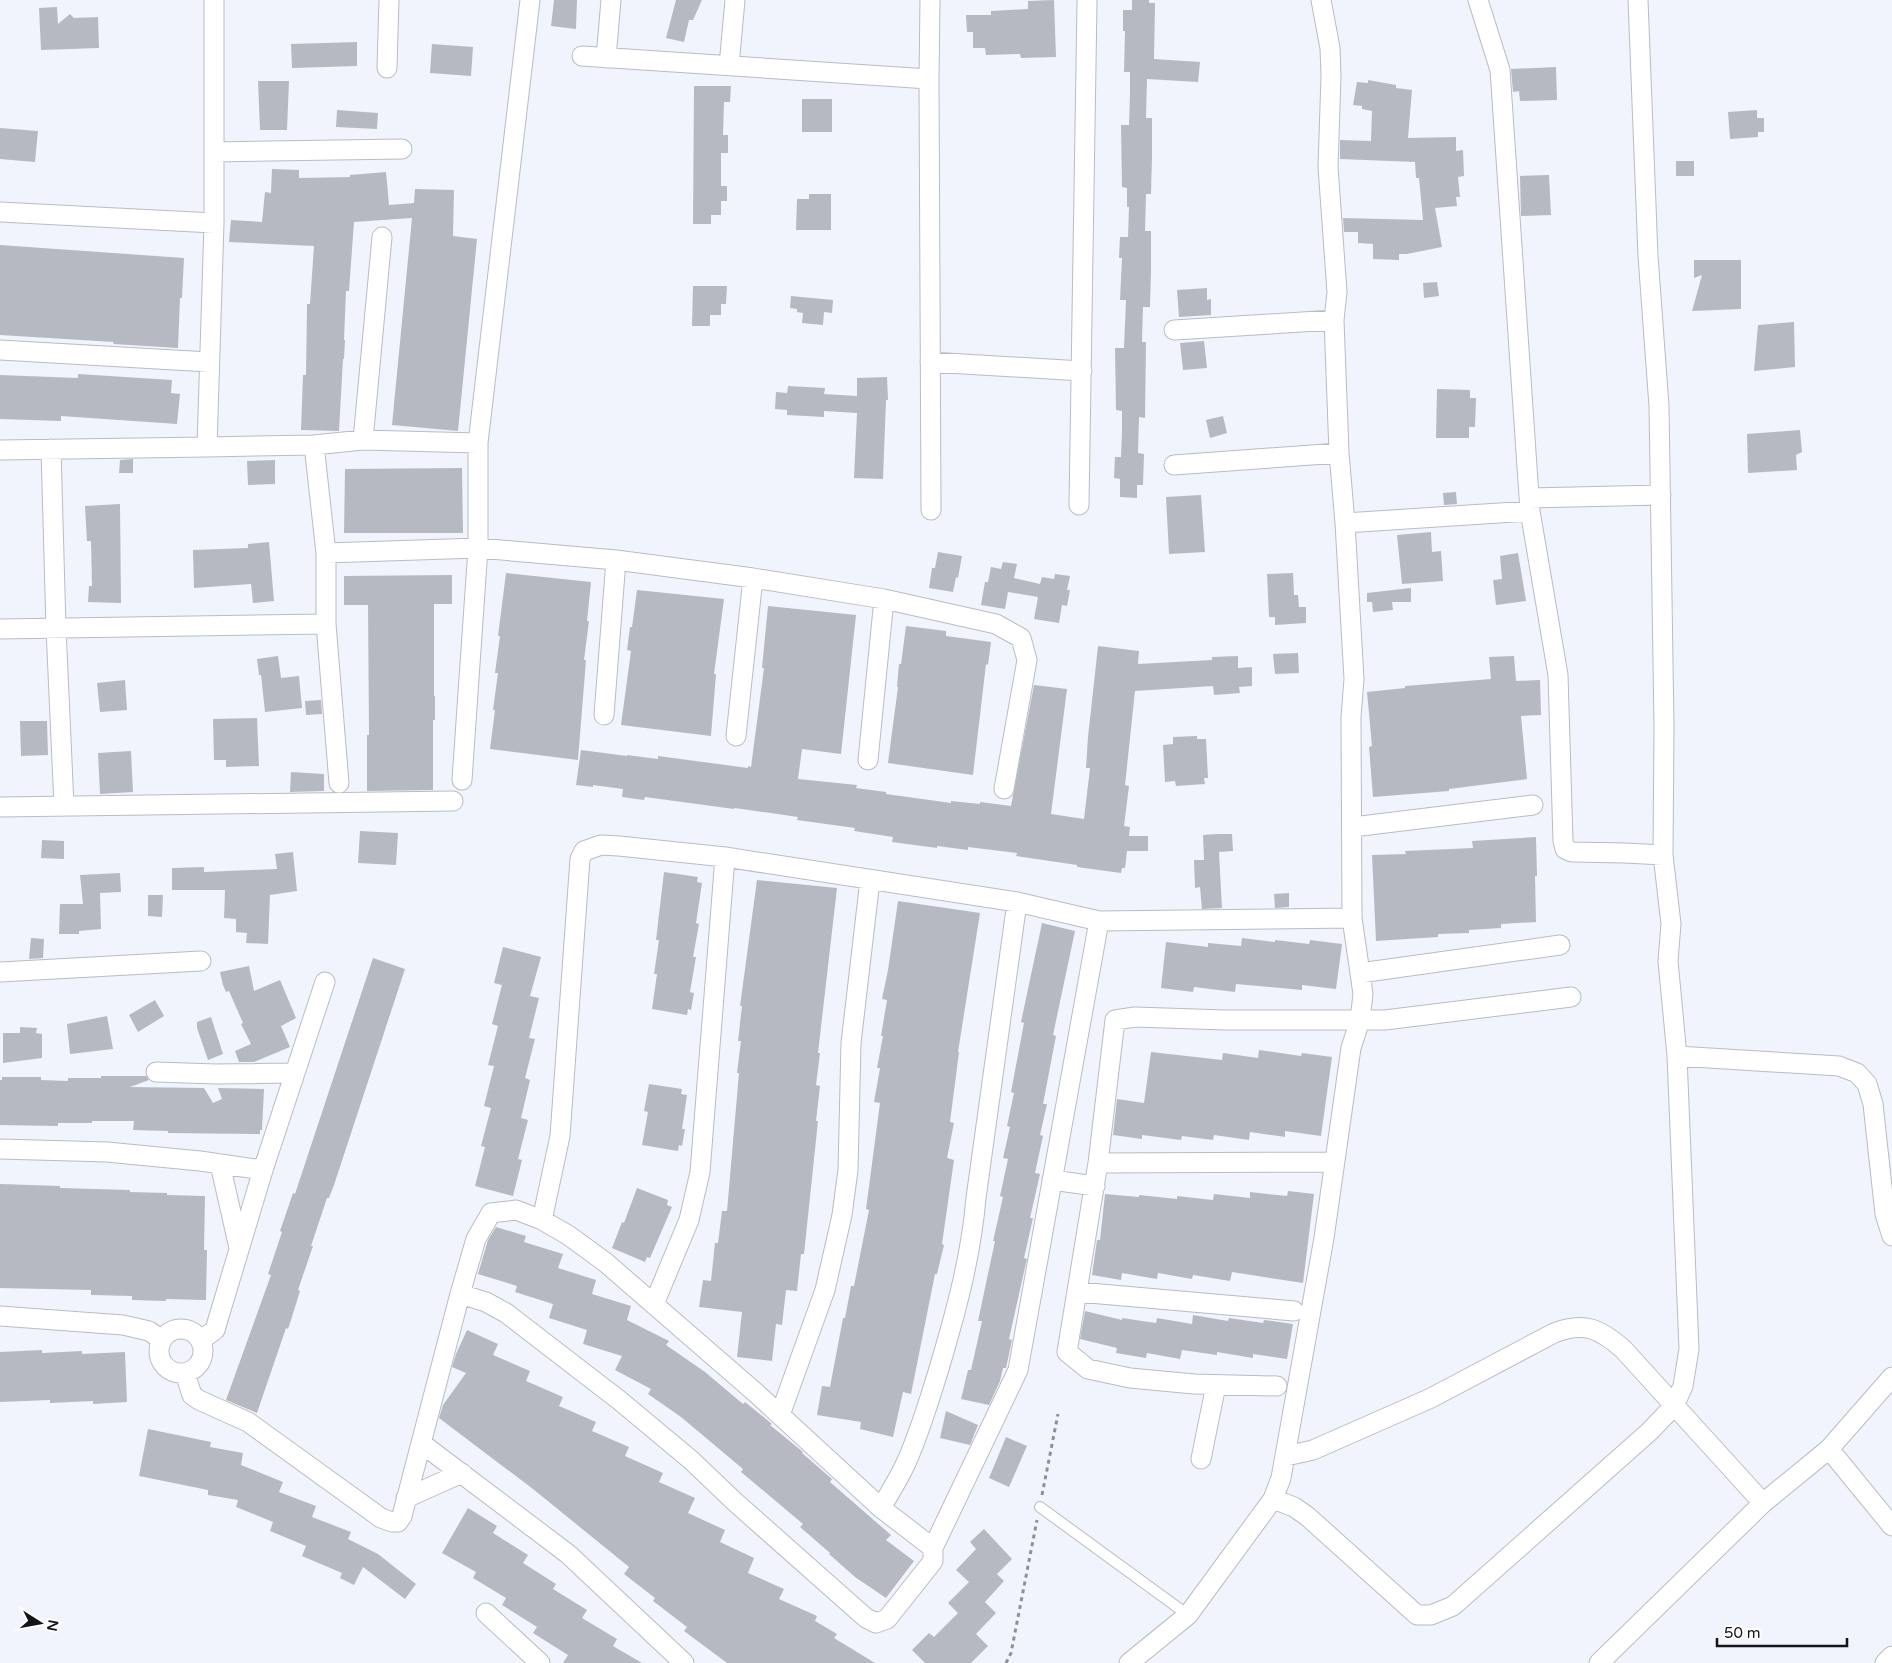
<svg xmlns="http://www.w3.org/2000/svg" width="1892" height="1663" viewBox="0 0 1892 1663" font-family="'Varela Round',sans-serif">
  <rect width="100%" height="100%" fill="#f1f4fd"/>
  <path fill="#b7b9c2" d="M554 0H577L576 29 551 26Z
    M676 0H702L693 20H689L684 42 666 38Z
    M1054 0 1056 57 1021 58 1020 54 986 55 985 48H973V32H967L966 15H991V11L1028 9V1Z
    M1132 0H1149V3H1155L1154 59 1200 62 1198 82 1147 79 1146 118H1152V157L1151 194H1146L1145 231H1151V270L1150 307H1143L1142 342H1146L1145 418 1139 417 1138 453 1144 454 1143 485H1137V498L1120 497V479L1114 478 1115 457H1121L1122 430V411L1116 410 1115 348H1124L1126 300H1120L1122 258H1119L1120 237H1128L1129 207H1127V188L1122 187 1121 125H1129L1130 92V72H1124L1125 31H1123V10H1132Z
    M57 7 58 24 70 14 74 18 98 17 99 48 41 50 39 8Z
    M357 42V66L292 68 291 44Z
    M432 44 473 47 471 76 430 73Z
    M1556 67 1557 100 1520 101 1519 91 1513 92 1511 69Z
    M1368 80 1396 85V88L1412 90 1408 138 1456 137V151L1463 150 1464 176 1458 177 1460 197H1456L1457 206 1435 208 1442 247 1407 254H1399V260L1373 259V244L1358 243V232H1344L1343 218 1423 220 1419 178H1416L1415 162 1340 159V140L1371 141 1372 111 1362 109V106L1353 105 1357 82 1368 83Z
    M258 81H289L287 130H260Z
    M694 86H731L730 102H724L723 135H728V153H721V186H727V201H721V215H711V224H693Z
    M802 99H832V132H802Z
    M337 110 378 113 377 129 336 127Z
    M1757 110V118H1764V132H1758V137L1730 139 1728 112Z
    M0 128 38 131 35 162 0 159Z
    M1676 161H1694V176H1676Z
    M272 169 299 170V178L350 177V175L386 172 389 205 414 203 415 189 454 190 453 236 477 239 458 431 392 425 412 218 354 222 349 291H346L344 340H345L344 359H343L339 431 301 430 303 375H306L307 304H310L314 246 229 242 231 220 262 222 265 192 271 193Z
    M1549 175 1551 215 1521 216 1520 176Z
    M809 194H831V230H796L797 199H809Z
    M0 245 184 258 182 298H180L178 348 113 344 114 342 0 335Z
    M1694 260H1741V309L1692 311 1702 275 1694 278Z
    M1437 282 1439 296 1424 298 1423 283Z
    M693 286H727L726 304H721V315H710V326H692Z
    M1207 288V300L1211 299V315L1179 317 1177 290Z
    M791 296 833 300 832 313 824 312 823 325 802 323 803 313 797 312V309L790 308Z
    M1794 322 1795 367 1754 371 1758 325Z
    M1204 341 1207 368 1183 370 1180 343Z
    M78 374 172 380 171 393 180 394 177 424 61 416V421L0 419V375L78 378Z
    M887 377 888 400H886L883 479 854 478 857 413 824 411V417L787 415V410L775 409 776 392 787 393 788 386 825 388 824 394 857 396V378Z
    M1437 389 1470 390V398H1476L1475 427H1469V438H1436Z
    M1223 416 1227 433 1210 438 1206 420Z
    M1800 430 1802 452 1796 455 1797 470 1748 473 1747 434Z
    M133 459V473H119L120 460Z
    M275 460V484L248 485 247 461Z
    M462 468 463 533H344L345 469Z
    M1456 492 1457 504 1444 505 1443 493Z
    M1201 495 1205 552 1169 554 1166 497Z
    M120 504 121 603 88 602 89 586H92L91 541H87L85 506Z
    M1431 532 1432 552 1441 551 1443 581 1402 584 1397 535Z
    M269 542 274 601 253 603 251 584 194 588 193 550 248 548V544Z
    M938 552 962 556 958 578 956 577 953 592 929 588 932 568H935Z
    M1518 553 1526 601 1496 605 1493 580 1502 579 1500 556Z
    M1003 562 1017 564 1014 578 1040 584 1042 577 1054 579 1055 574 1070 576 1067 590H1070L1067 606 1062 605 1059 623 1034 619 1038 597 1008 592 1005 609 981 605 985 582H988L991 567 1001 569Z
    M506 573 591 582 587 621H589L584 660H586L578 760 490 749 495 710H493L498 673H495L500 636H498Z
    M1293 573 1294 595H1298L1299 607H1306V623L1275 625V617H1269L1267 574Z
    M452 575V604H434V696H435V720H433V790L367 791V735H369L368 605H344V576Z
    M1411 588V602H1392L1393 610 1373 612 1372 602H1367V593Z
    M637 590 724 599 714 674H716L711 736 621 725 631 651 627 650 630 627H632Z
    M768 606 856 615 841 754 802 749 798 779 857 785 856 788 886 792V794L951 803V801L980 804V802L1011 806 1034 685 1067 689 1051 814 1084 819 1090 768H1086L1088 737 1098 646 1139 651 1138 664 1212 660V657L1238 656V668L1252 667V686L1239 687 1240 693 1214 695 1213 686 1135 691 1125 785 1129 786 1124 826 1130 827 1129 836H1148V851H1127L1125 868H1122L1121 873 1077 867V865L1016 856 1017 853 968 847V850L937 846V848L892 842 893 837 854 831 855 828 797 820 798 817 735 808 734 809 645 797 644 800 622 797 623 789 593 785V787L576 785 581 750 627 756V755L658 759V756L748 768V766L751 767 764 668H762Z
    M906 626 946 631V636L991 642 988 665 986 664 973 775 888 763 898 687H897L899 664H901Z
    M1298 653 1299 673 1275 674 1273 654Z
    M278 656 281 678 299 676 302 708 265 712 261 675H259L257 659Z
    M1514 656 1516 681 1540 680 1541 715 1521 716 1527 779 1449 789V791L1373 797 1369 747 1372 746 1367 692 1405 688V686L1491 679 1489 657Z
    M125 680 127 710 100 712 97 683Z
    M321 700 322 714 306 715 305 701Z
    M257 718 259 766 226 767V760H214L213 719Z
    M20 721H47L48 755 21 756Z
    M1197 736V739H1206L1208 778H1204L1205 784 1176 786 1175 781 1165 782 1163 745 1173 744V737Z
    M131 751 133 792 100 794 98 753Z
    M291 772 324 774V791L290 792Z
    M360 831 398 833 396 865 358 863Z
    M1218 834H1232L1233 851 1219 852 1222 908 1202 909 1200 887 1195 888 1194 860H1204L1203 835Z
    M1536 837 1537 876H1535L1536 922 1501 924V928L1469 930V933L1438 934V937L1376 941 1372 855 1406 854 1405 851 1473 848 1472 841Z
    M42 840 64 841V859L41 858Z
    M293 852 297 891 270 895 268 944 246 943 247 933 236 932V919L224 918 225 890H172V868L204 867V872L277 869 275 854Z
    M664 872 698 877 697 882 702 883 696 923 699 924 693 957H696L690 992 694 993 691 1010 688 1009 687 1015 652 1009 657 974H654L659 940H656Z
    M120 873 121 892 100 893 101 929 79 931V934H59L60 904H83L80 875Z
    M757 880 837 888 818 1053H820L816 1085 820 1086 816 1121H818L804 1254H801L797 1291 786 1290 782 1325 776 1324 772 1361 737 1357 742 1312 699 1307 703 1280 711 1281 715 1243H718L722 1211H727L739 1073H737L741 1041H738L742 1006H740Z
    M1289 893V907L1275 908 1274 894Z
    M148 895H163L162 917 148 916Z
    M898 901 980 913 958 1052H959L950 1122 954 1123 947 1158 954 1160 942 1244 944 1245 937 1274H935L911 1394 903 1392 893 1437 860 1429 861 1422 817 1415 822 1386 830 1387 843 1318H845L851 1286H854L869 1210 866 1209 880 1103 874 1102 880 1068H877L883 1036H881L887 1000 882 999 888 970Z
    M1042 923 1075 931 1053 1035 1056 1036 1043 1104H1047L1040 1135 1043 1136 1035 1173 1040 1174 1030 1218H1033L1024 1258 1027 1259 1026 1263 1009 1339 1012 1340 1006 1368H1003L1000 1381 989 1405 961 1399 968 1370H971L982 1321H978L995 1241H993L1003 1197 1000 1196 1008 1159 1003 1158 1010 1127 1007 1126 1014 1093 1011 1092 1024 1023 1021 1022Z
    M31 938 44 939 43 958 29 959Z
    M1242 938 1275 942V940L1309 944 1310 940 1342 944 1336 989 1302 985V990L1236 984 1235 992 1194 987 1193 992 1161 988 1166 942 1208 947V943L1241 946Z
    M503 947 541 957 530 996 539 998 529 1038 535 1039 525 1078 530 1080 521 1118 528 1120 518 1159 522 1160 513 1196 475 1186 485 1147 481 1146 491 1108 484 1106 494 1066 488 1065 498 1026 492 1024 502 985 494 983Z
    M373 958 405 969 334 1185 329 1198H327L311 1246H313L298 1290 300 1291 292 1317 288 1329 286 1328 257 1413 226 1400 271 1275 268 1274 282 1232 280 1231 293 1193 295 1194Z
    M249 966 254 991 280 980 296 1018 281 1026 290 1047 254 1062H239L235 1051 251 1044 241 1024 243 1023 229 991 226 992 223 985 220 972Z
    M155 1000 164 1016 138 1032 129 1015Z
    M107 1016 113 1049 70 1054 67 1024Z
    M211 1017 223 1054 208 1060 197 1028V1022Z
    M20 1027 37 1028 36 1033 42 1034V1058L3 1063V1033H20Z
    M1259 1050 1301 1056 1302 1053 1332 1057 1321 1136 1285 1131V1137L1250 1132 1249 1140 1214 1135 1213 1140 1182 1136 1181 1140 1142 1135V1139L1113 1135 1117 1099 1144 1103 1151 1052 1222 1060 1223 1053 1258 1058Z
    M101 1076H146L149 1080 130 1087 204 1088 213 1103 222 1099 218 1088 264 1089 262 1130H260V1134L168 1133V1131L133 1130 134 1121H92V1123H58V1126L0 1125V1080H2V1077H41V1080L68 1081V1078H101Z
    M649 1084 682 1089 681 1094 687 1095 682 1129H685L682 1146 679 1145 678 1151 642 1145 648 1112 644 1111Z
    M0 1184 60 1186V1188L130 1190V1192L167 1193V1195L205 1196 204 1250H207L206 1300 166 1299V1301L132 1300V1296L91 1295V1290L0 1288Z
    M637 1188 668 1200 667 1205 672 1207 650 1258 647 1257 645 1262 612 1248 622 1222 624 1223Z
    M1288 1191 1314 1194 1303 1283 1232 1272 1230 1281 1193 1275 1192 1279 1158 1273 1157 1279 1122 1273 1121 1280 1092 1275 1097 1240H1100L1105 1194 1139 1197V1195L1177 1199V1196L1213 1200 1214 1194 1250 1198V1192L1287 1196Z
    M496 1227 526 1236 524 1242 563 1254 558 1268 596 1280 592 1294 631 1306 627 1320 669 1341 666 1345 705 1372 743 1404 745 1402 772 1424 770 1425 803 1452 802 1453 832 1479 830 1482 891 1535 886 1540 914 1561 886 1598 855 1577 829 1554 830 1553 800 1527 803 1524 741 1472 743 1469 681 1417 648 1394 651 1389 615 1370 622 1356 583 1344 587 1330 549 1318 553 1304 515 1292 517 1286 478 1274 488 1240Z
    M1085 1311 1122 1320V1318L1156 1323 1157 1318 1192 1324 1193 1315 1228 1321 1229 1318 1263 1323 1264 1320 1293 1324 1287 1359 1253 1354V1358L1217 1352V1355L1182 1350 1180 1359 1147 1353 1146 1358 1116 1353 1117 1348 1080 1339Z
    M467 1330 498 1344 493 1355 530 1371 526 1381 563 1397 559 1406 596 1422 592 1431 629 1447 625 1456 663 1473 659 1482 695 1498 688 1513 725 1530 720 1542 754 1558 748 1573 784 1589 779 1599 817 1616 815 1621 837 1634 834 1638 875 1663H727L684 1631 687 1627 653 1601 655 1598 624 1574 629 1567 533 1489 439 1418 443 1405 466 1373 452 1367 456 1354Z
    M42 1350V1353L82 1351V1354L125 1352 127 1402 93 1404V1401L50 1403V1400L0 1402V1352Z
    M946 1411 978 1425 970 1445 940 1438Z
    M148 1429 211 1442 210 1447 243 1453 241 1465 283 1482 279 1492 316 1506 312 1517 351 1532 348 1539 378 1554 416 1584 405 1599 363 1567 354 1585 340 1578 342 1573 302 1556 306 1546 270 1531 273 1522 236 1507 238 1500 208 1495V1490L139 1476Z
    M1006 1437 1027 1446 1009 1487 989 1478Z
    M468 1508 497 1526 493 1533 528 1555 523 1563 556 1584 553 1589 587 1610 582 1618 617 1639 613 1646 642 1663H563L568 1655 533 1633 537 1627 502 1605 506 1598 473 1578 476 1572 442 1553Z
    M984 1529 1012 1559 997 1574 1004 1581 985 1602 996 1613 976 1634 988 1646 971 1663H925L912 1650 929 1633 934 1637 958 1613 948 1603 969 1582 956 1570 976 1549 970 1542Z"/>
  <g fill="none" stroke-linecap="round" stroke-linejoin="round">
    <defs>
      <path id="lane" d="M1040 1507 1188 1615"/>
      <path id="street" d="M930 0 929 79 931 510
        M1478 0 1500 70 1530 511
        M582 56 929 79
        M606 58 611 0
        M729 66 735 0
        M387 68 389 0
        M214 152 402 149
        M0 212 214 223
        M1174 330 1334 320
        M0 350 209 362
        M930 362 1082 371
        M363 440 382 237
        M314 445 326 553V624L339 783
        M207 447 314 445 363 440 478 443
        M51 449 56 628 64 806
        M0 450 207 447 214 223V0
        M1174 465 1339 453
        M1529 498 1661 495
        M1079 505 1087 2
        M1345 523 1530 511 1558 675 1563 841 1565 849 1572 852 1625 853 1663 855
        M326 553 478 548 616 560 753 578 884 599 996 624 1021 638 1027 660 1004 789
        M0 629 326 624
        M604 715 616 560
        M736 736 753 578
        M868 760 884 599
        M462 780 478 548V443L530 0
        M0 807 453 801
        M1353 827 1533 805
        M0 972 201 961
        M1360 973 1560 945
        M1677 1056 1839 1066 1857 1073 1867 1084 1873 1104 1885 1214 1892 1236
        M156 1072 216 1074 295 1073
        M0 1149 107 1152 200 1161 263 1170
        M1098 1163 1335 1162
        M220 1164 239 1248
        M1052 1180 1095 1186
        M542 1220 560 1136 580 859 584 851 601 845 619 846 725 857 1017 902 1099 921 1352 918
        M1078 1292 1294 1311
        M460 1294 486 1302 506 1313 619 1400 691 1460 735 1502 866 1618 876 1623 887 1619 933 1561V1548L1018 1370 1099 921
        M654 1304 689 1220 700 1172 725 857
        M0 1316 123 1325 149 1331 162 1340
        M159 1351a22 22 0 1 1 44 0a22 22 0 1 1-44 0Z
        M201 1340 215 1330 217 1323 263 1170 325 982
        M185 1373 192 1395 199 1400 248 1422 381 1518 392 1522H398L402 1516 460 1294 476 1239 491 1213 516 1210 542 1220 568 1235 605 1262 756 1393 881 1508 933 1548
        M1277 1386 1194 1384 1130 1378 1088 1369 1067 1352 1098 1163 1115 1020 1135 1017 1225 1020H1385L1571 997
        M780 1415 825 1290 842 1215 848 1170 851 1043 870 880
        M421 1443 568 1554 684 1663
        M1829 1449 1892 1526
        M1286 1456 1313 1450 1431 1398 1554 1333C1584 1321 1600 1329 1623 1349L1763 1503
        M1201 1459 1216 1385
        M406 1498 462 1473
        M1273 1499 1294 1507 1307 1516 1417 1615H1431L1453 1606 1649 1432 1674 1406 1683 1386 1689 1349 1677 1056 1668 961 1671 924 1663 855 1664 726 1659 406 1648 256 1638 0
        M881 1508C889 1494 898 1480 905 1465 919 1435 928 1404 938 1372 955 1315 971 1258 976 1198L1017 902
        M486 1613 540 1663
        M1129 1663 1188 1615 1273 1499 1281 1478 1324 1238 1351 1048 1360 1020 1363 994 1352 918 1351 717 1354 679 1345 523 1339 453 1334 320 1337 292 1328 167 1331 76 1330 48 1321 0
        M1599 1663 1763 1503 1829 1449 1892 1377
        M1885 1663 1892 1656"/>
    </defs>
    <use href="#lane" stroke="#b9bcc4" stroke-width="12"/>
    <use href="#street" stroke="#b9bcc4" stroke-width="21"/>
    <path stroke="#8d9096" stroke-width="3" stroke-dasharray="4 4" stroke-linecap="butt" d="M1042 1495 1058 1414
      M1006 1663 1011 1653 1037 1520"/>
    <use href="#lane" stroke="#fff" stroke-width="10"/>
    <use href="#street" stroke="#fff" stroke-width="19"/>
  </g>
  <g transform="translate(40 1623) rotate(101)" stroke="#ffffff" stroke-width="4" paint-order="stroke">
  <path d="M0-4L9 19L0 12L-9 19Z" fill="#141518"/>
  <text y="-8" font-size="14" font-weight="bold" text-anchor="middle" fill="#141518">N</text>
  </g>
  <path d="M1717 1638v8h130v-8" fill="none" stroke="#141518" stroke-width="2.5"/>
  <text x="1724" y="1638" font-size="15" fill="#141518" stroke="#ffffff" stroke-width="4" paint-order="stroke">50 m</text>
</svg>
